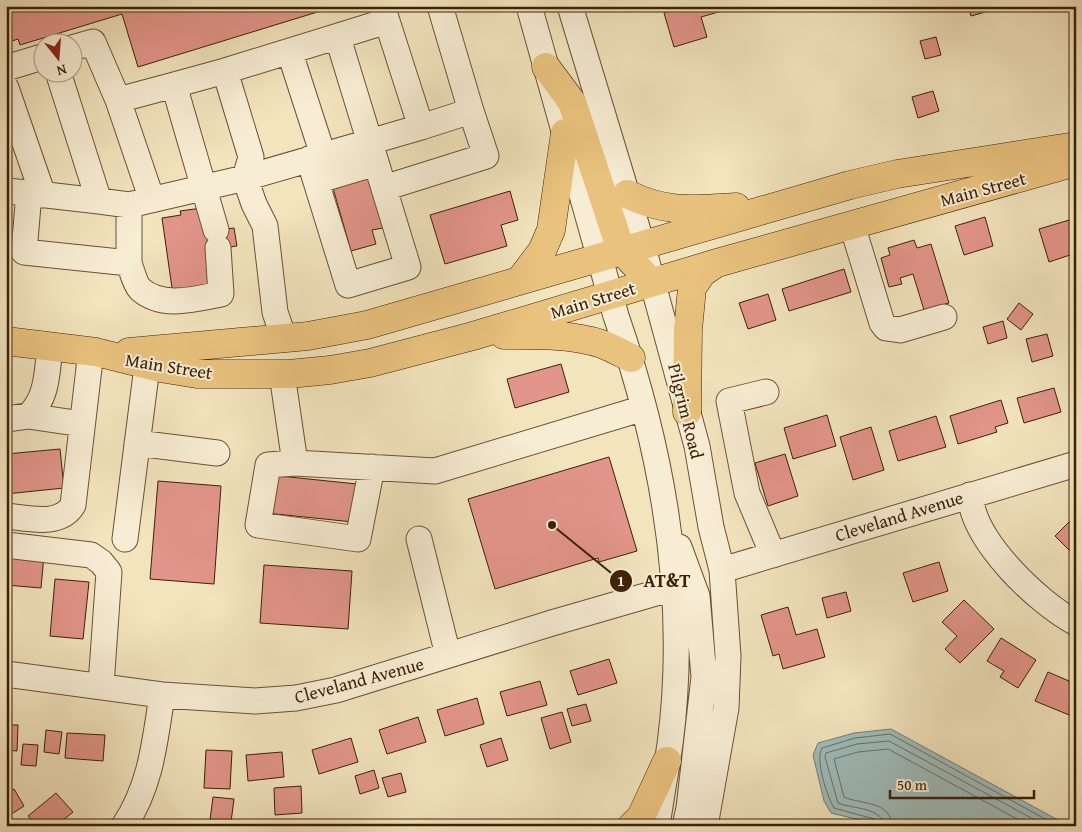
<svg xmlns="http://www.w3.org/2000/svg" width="1082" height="832" viewBox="0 0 1082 832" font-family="'Gentium Book Plus',serif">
  <rect width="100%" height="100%" fill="#f2e4bd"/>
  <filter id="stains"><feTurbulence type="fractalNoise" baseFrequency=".004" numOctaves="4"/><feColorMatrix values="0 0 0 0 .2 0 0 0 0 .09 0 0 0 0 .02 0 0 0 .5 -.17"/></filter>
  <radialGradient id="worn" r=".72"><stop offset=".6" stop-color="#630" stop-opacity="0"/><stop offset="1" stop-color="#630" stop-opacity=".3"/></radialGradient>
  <path fill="#9fbcbb" stroke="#777e73" d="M891 729 1069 826H885L831 813 824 801 813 755 818 743 854 733Z"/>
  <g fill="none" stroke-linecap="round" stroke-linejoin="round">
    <path stroke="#6e6e62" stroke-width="1" d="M878 826 874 819 834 808C827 796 815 760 822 748L855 738 890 734 1058 826
      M884 826C883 807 852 809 838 803L825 757 826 753 857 744 889 741 1046 826
      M892 826C891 800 861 805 844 797L834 759 858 752 888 749 1030 826"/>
  </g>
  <path fill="#e2958a" stroke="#3c2008" d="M6 6H337L138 67 122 14 20 45 18 39 6 43Z
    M687 6H720L722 11 701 17 707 37 674 47 664 13Z
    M968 6H1007L971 16Z
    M936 37 941 55 925 59 920 41Z
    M933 91 939 111 918 118 912 97Z
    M369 178 383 228 372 230 376 244 351 251 333 188Z
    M510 191 518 220 501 225 507 246 445 264 430 215Z
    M202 208 205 232 234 228 237 246 209 250 214 283 173 295 162 218 181 215 180 211Z
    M985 217 993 246 964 255 955 226Z
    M1076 218V253L1049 262 1039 229Z
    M914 240 917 248 931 244 949 303 924 310 913 274 900 278 902 284 889 287 881 258 890 255 888 248Z
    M844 269 851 292 789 311 782 289Z
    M768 294 776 320 748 329 739 303Z
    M1019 303 1033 314 1021 330 1007 319Z
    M1003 321 1007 338 988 344 983 327Z
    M1047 334 1053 356 1032 362 1026 339Z
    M561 364 569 392 515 408 507 379Z
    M1054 388 1061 412 1024 423 1017 398Z
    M1001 400 1008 423 995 427 997 432 958 444 950 416Z
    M827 415 836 446 793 459 784 428Z
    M936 416 946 447 898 461 889 431Z
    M871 427 884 470 853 480 840 437Z
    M60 449 64 488 6 494V454Z
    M785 454 798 496 768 506 755 463Z
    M609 457 637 551 599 562 598 558 495 589 468 499Z
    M270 475 357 484 353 522 266 513Z
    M158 481 221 486 214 584 150 579Z
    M1076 515V557L1055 536Z
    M6 551 44 555 41 588 6 585Z
    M939 562 948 591 913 602 903 573Z
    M264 565 352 571 348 629 260 623Z
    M55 579 89 582 83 639 50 636Z
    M846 592 851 611 827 618 822 598Z
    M964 600 994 629 960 663 945 649 957 636 942 622Z
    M788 607 796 635 817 629 825 657 783 669 779 654 773 656 761 615Z
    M1001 638 1036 660 1018 688 1000 677 1004 671 987 661Z
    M609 659 617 683 578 695 570 671Z
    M1048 672 1076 684V712L1074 717 1035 701Z
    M540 681 547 705 507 716 500 692Z
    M477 698 484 724 445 736 437 710Z
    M586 704 591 721 572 726 567 709Z
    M562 712 571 742 550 749 541 718Z
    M418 717 426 742 387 754 379 730Z
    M6 725H18L17 751 6 750Z
    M46 730 62 732 59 754 44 752Z
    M67 733 105 735 103 761 65 758Z
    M351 738 358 762 319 774 312 750Z
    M501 738 508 760 487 767 480 745Z
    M23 744 38 745 36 766 21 765Z
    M206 750 232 751 230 789 204 788Z
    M282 752 284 777 248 781 246 755Z
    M374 770 379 788 360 794 355 776Z
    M401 773 406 792 388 797 382 778Z
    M301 786 302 813 275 815 274 788Z
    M14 789 24 806 10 815 6 809V793Z
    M56 793 73 812 56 826H37L28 816Z
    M213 797 234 799 231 822 210 820Z"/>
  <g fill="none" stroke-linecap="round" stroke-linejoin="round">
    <defs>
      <path id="minor" d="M529 6 616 316C663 452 689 599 670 744 666 771 661 798 657 826
        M570 6 642 244 697 446 711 527 722 570 728 656 726 708 705 826
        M387 21 421 127 471 111 440 6
        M72 48 93 42 118 100 174 85 216 230
        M290 53 323 155
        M6 68 42 57
        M58 72 99 201 129 205
        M174 85 225 71
        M6 88 43 195
        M118 100 152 200
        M309 159 348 285 408 267 338 38
        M316 181 376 163
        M384 188 486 156 471 111
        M6 191 29 193 24 252 129 263V205L245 178 421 127
        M29 193 99 201
        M852 225 882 323 886 328 900 330 944 317
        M129 263C132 271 135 284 140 289 162 309 195 299 221 294L218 248
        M284 339 275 312 265 226 254 204 245 178 251 157 225 71 387 21 382 6
        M282 374 295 463 435 471 644 408
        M766 392 729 401 747 493 773 555
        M28 416 82 424
        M6 419 28 416C48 398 47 371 50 346
        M137 443 217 453
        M295 463 268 465 258 525 358 539 372 467
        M970 495C973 541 1037 602 1076 623
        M6 516C28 518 60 527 73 505L91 351
        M125 539 149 351
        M419 539 448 655
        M6 545 91 555 101 562 109 572 101 685
        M679 547 697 596 704 677 689 808 685 826
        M722 570 1076 464
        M6 674 162 695 255 701 296 698 336 690 552 623 673 588
        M124 826C151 786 155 741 162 695"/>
      <path id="major" d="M546 67 572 102 621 250 651 282
        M627 194C669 214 692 209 736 207
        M520 280 542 251 551 230 565 133
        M504 335C536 335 571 334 602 344 612 348 621 353 631 358
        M6 341 96 352 160 368 197 374H289L330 370 370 363 473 336 717 263 1076 162
        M129 352 308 336 367 325 850 185 897 174 1076 146
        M687 412 688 330 692 288 702 273 715 264"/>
      <path id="highway" d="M632 826 641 817 667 761"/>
    </defs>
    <use href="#minor" stroke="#6a5135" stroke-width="27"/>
    <use href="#major" stroke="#3c2008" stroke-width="29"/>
    <use href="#highway" stroke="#3c2008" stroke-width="29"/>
    <use href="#minor" stroke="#f7edd4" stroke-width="25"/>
    <use href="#major" stroke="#e9c27e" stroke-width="28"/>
    <use href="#highway" stroke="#e9c27e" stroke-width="28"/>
  </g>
  <g text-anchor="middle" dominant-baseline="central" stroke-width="4" stroke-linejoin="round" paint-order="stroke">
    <g font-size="18" fill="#3c2008" stroke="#f7edd4">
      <text transform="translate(983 189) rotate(-15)">Main Street</text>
      <text transform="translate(593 300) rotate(-17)">Main Street</text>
      <text transform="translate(169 366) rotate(9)">Main Street</text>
      <text transform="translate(686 411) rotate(76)">Pilgrim Road</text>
      <text transform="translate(899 516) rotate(-17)">Cleveland Avenue</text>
      <text transform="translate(359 680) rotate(-15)">Cleveland Avenue</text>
    </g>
  </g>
  <path fill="none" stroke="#3c2008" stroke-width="2" d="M552 525L621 581"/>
  <g fill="#3c2008" stroke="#f7edd4" stroke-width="2">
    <circle cx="552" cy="525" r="5"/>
    <circle cx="621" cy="581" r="12"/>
  </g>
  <g font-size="15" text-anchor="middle" font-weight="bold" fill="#fff">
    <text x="621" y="586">1</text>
  </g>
  <g font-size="19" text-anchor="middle" font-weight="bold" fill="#3c2008" stroke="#f7edd4" stroke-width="4" stroke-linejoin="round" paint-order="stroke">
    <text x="667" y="587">AT&amp;T</text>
  </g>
  <rect width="1082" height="832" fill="none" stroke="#f2e4bd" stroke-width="25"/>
  <rect x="8" y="8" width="1067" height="817" fill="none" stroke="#3c2008" stroke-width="2.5"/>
  <rect x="12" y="12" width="1057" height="807" fill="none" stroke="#3c2008"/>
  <g transform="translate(58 58) rotate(163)"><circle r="24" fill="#f7edd4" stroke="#ac9b82"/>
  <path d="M0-4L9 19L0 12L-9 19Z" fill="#8f2418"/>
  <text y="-8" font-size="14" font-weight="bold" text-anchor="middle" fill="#3c2008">N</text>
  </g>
  <path d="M890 790v8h144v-8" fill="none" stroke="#3c2008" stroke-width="2.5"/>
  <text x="897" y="790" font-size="15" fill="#3c2008" stroke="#f7edd4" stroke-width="4" paint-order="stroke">50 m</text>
  <rect width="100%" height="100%" filter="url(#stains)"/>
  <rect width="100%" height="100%" fill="url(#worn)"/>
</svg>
